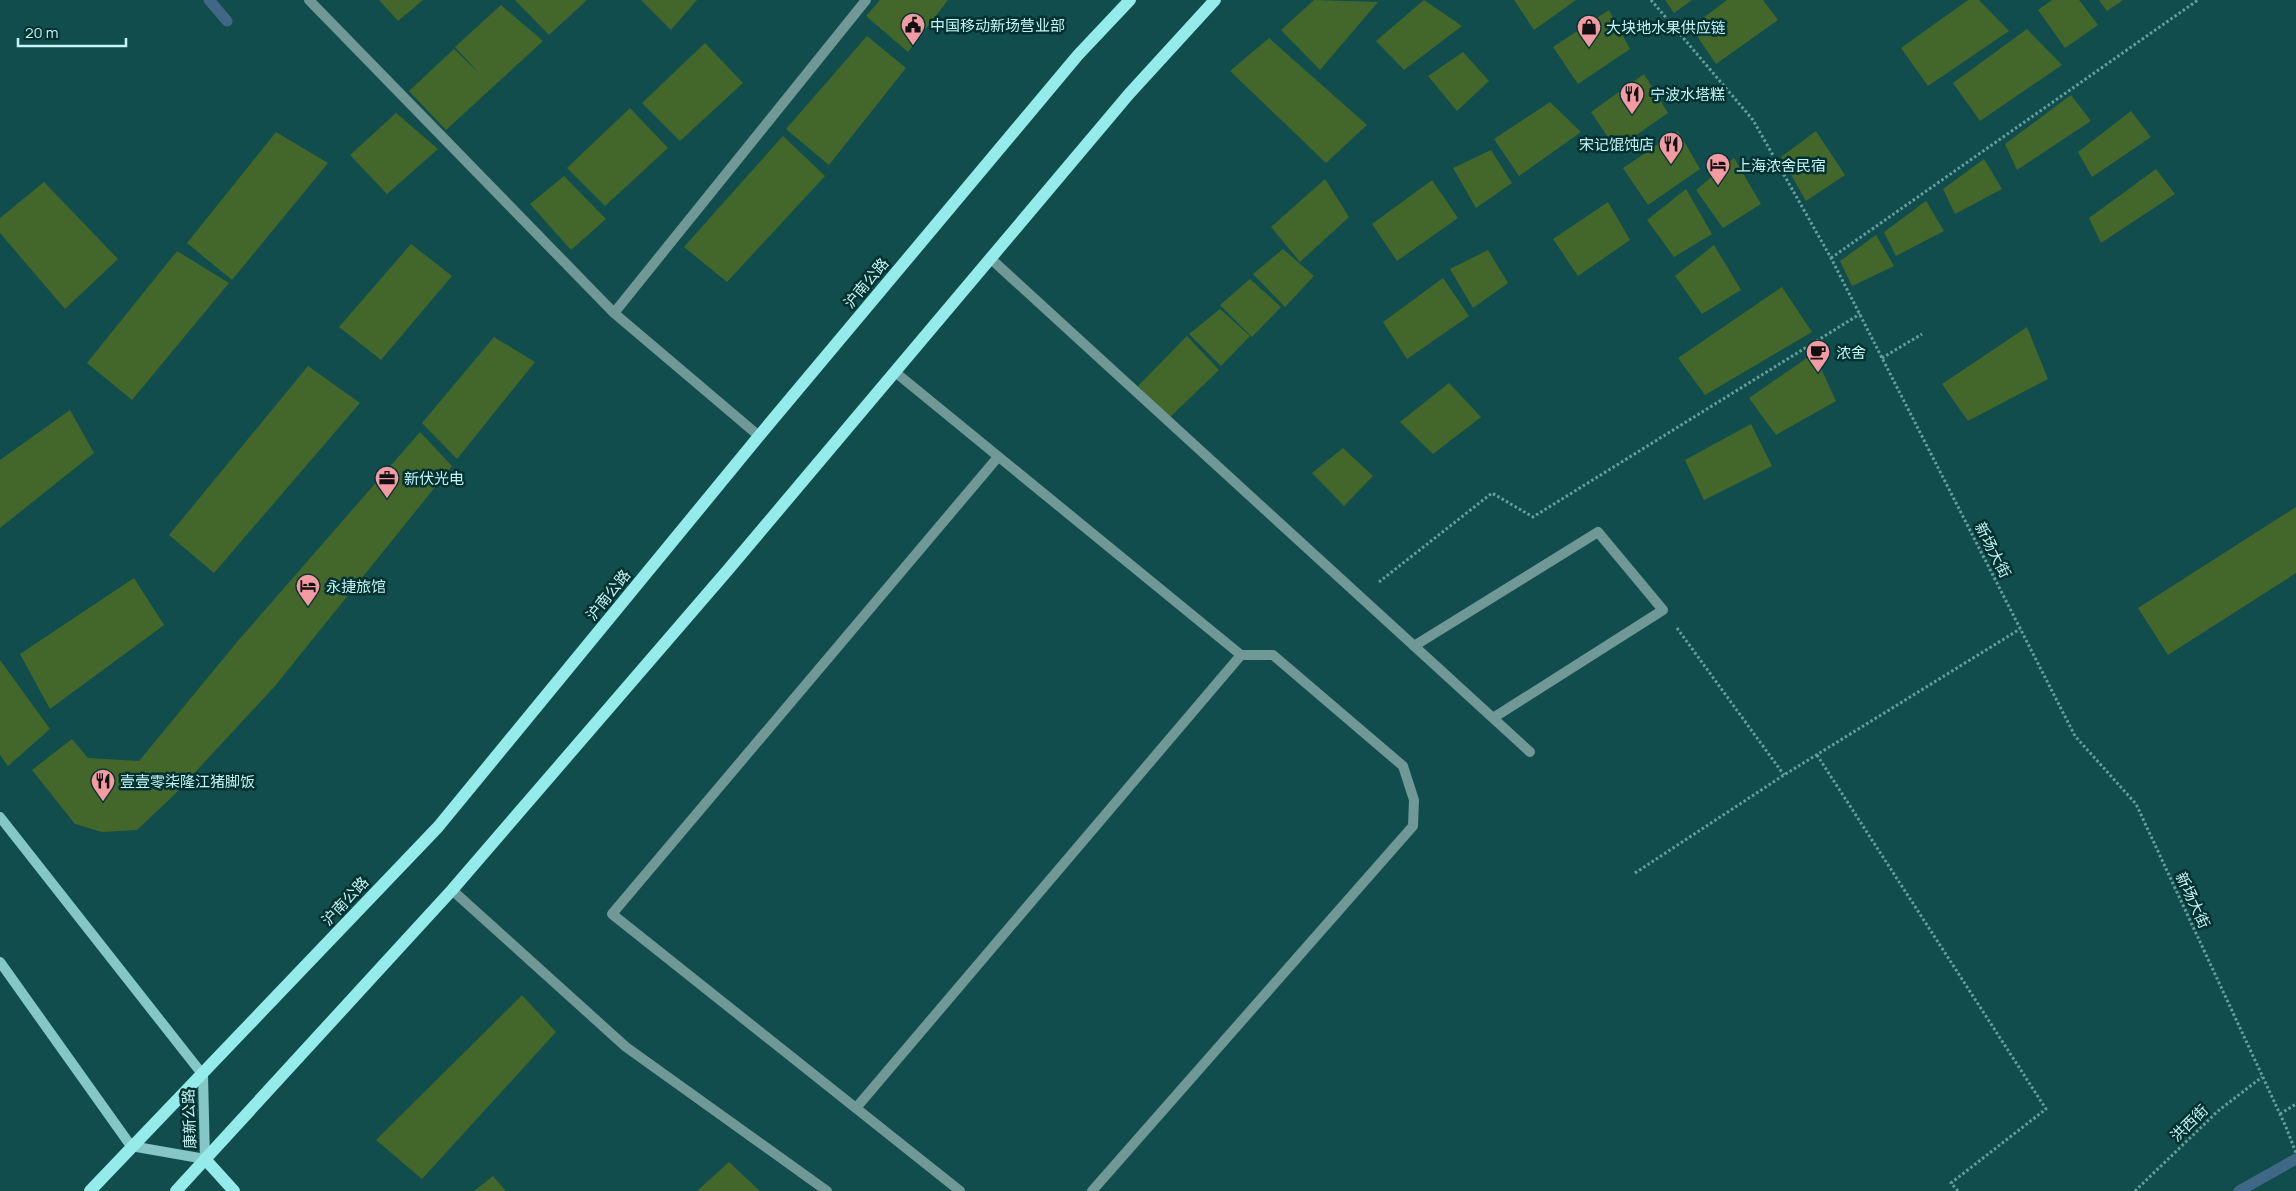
<svg xmlns="http://www.w3.org/2000/svg" width="2296" height="1191" viewBox="0 0 2296 1191" font-family="Manrope,'Noto Sans SC',sans-serif">
  <rect width="100%" height="100%" fill="#104d4c"/>
  <g fill="none" stroke-linecap="round" stroke-linejoin="round">
    <path stroke="#3e6886" stroke-width="11" d="M209 0 227 21
      M2239 1191 2296 1159"/>
  </g>
  <path fill="#43672a" d="M379 0H423L398 21Z
    M515 0H587L549 35Z
    M641 0H697L671 30Z
    M880 0H948L908 52 866 16Z
    M1314 0 1378 2 1320 70 1281 30Z
    M1424 0 1462 26 1404 70 1376 41Z
    M1514 0H1576L1534 30Z
    M1665 0H1692L1674 13Z
    M1727 0H1763L1778 20 1716 64 1691 27Z
    M1968 0H1979L2009 31 1928 86 1901 48Z
    M2052 0H2079L2098 25 2065 48 2038 10Z
    M2099 0H2123L2107 11Z
    M501 5 543 41 446 130 409 91 454 49 480 74 455 47Z
    M1609 10 1630 49 1578 84 1553 47Z
    M2027 29 2062 65 1980 121 1953 83Z
    M867 36 906 68 829 165 786 129Z
    M1269 38 1367 125 1326 163 1230 71Z
    M705 43 743 83 680 141 642 103Z
    M1463 52 1489 81 1457 111 1428 76Z
    M1644 74 1668 113 1616 149 1591 112Z
    M2071 95 2091 121 2017 170 2005 144Z
    M1550 102 1581 132 1519 176 1494 139Z
    M630 108 668 148 605 206 567 168Z
    M2131 111 2151 137 2092 177 2078 152Z
    M396 113 438 149 387 194 350 155Z
    M1678 131 1700 169 1648 205 1623 168Z
    M1816 131 1845 175 1806 201 1781 157Z
    M276 132 328 163 232 280 187 243Z
    M783 136 825 176 727 282 684 247Z
    M1491 150 1512 183 1476 208 1453 168Z
    M1734 158 1761 204 1723 228 1696 190Z
    M1984 159 2002 189 1955 214 1943 189Z
    M2156 169 2175 194 2101 243 2089 218Z
    M564 176 606 219 571 250 530 204Z
    M1325 179 1349 217 1300 262 1271 227Z
    M1432 180 1458 218 1397 261 1372 224Z
    M44 182 118 259 65 309 0 233V218Z
    M1686 189 1712 234 1674 257 1647 220Z
    M1926 201 1944 231 1896 256 1884 232Z
    M1608 202 1630 240 1578 276 1553 239Z
    M1876 235 1894 266 1852 286 1840 261Z
    M411 244 452 276 381 360 339 327Z
    M1714 245 1741 290 1702 314 1675 276Z
    M1283 249 1314 276 1285 307 1253 274Z
    M1488 250 1508 283 1473 308 1450 269Z
    M177 251 229 283 132 400 87 363Z
    M1443 278 1469 316 1407 359 1383 322Z
    M1250 279 1281 307 1252 337 1220 305Z
    M1782 287 1812 332 1705 395 1678 358Z
    M1220 309 1250 336 1221 366 1189 334Z
    M2027 327 2048 379 1968 421 1942 384Z
    M1187 336 1219 370 1168 419 1138 386Z
    M494 337 535 362 457 459 422 423Z
    M1814 353 1836 401 1776 435 1749 398Z
    M308 366 360 403 214 573 169 535Z
    M1449 383 1481 417 1433 454 1400 422Z
    M70 410 94 453 0 528V460Z
    M1751 424 1772 466 1704 500 1685 460Z
    M420 432 452 466 275 686 175 794 137 830 102 832 75 824 32 770 72 739 88 758 139 761 237 642Z
    M1343 448 1373 476 1344 506 1312 473Z
    M2296 507V573L2168 655 2138 608Z
    M134 578 164 625 50 709 20 654Z
    M0 660 50 729 8 766 0 755Z
    M522 995 556 1032 422 1179 376 1140Z
    M729 1162 760 1191H697Z
    M493 1176 506 1191H474Z"/>
  <g fill="none" stroke-linecap="round" stroke-linejoin="round">
    <path stroke="#689f9e" stroke-width="3" stroke-dasharray="2.5 2.5" stroke-linecap="butt" d="M1651 0 1753 120 1831 258 2075 736 2136 804 2286 1127 2296 1153
      M1831 258 2198 0
      M1882 358 1922 334
      M1379 582 1492 493 1533 517 1860 314
      M1677 628 1784 775
      M1817 755 2046 1109 1951 1183 1958 1191
      M1635 873 1784 775 2020 629
      M2280 1114 2296 1104
      M2135 1191 2218 1111 2262 1077"/>
    <path stroke="#6f9897" stroke-width="10" d="M990 258 1530 752
      M895 372 1241 655H1273L1403 766 1414 800 1413 826 1092 1191
      M1414 646 1598 532 1663 610 1493 718
      M856 1108 1241 655
      M960 1191 612 914 998 457"/>
    <path stroke="#6f9897" stroke-width="10" d="M309 0 614 313 759 436
      M614 313 866 0
      M452 890 626 1047 827 1191"/>
    <path stroke="#85c7c6" stroke-width="10" d="M0 817 203 1075 205 1159 131 1146 0 962"/>
    <path stroke="#95ebea" stroke-width="12" d="M205 1159 234 1191
      M90 1191 438 827 759 436 1078 55 1130 0
      M176 1191 452 890 727 571 1129 94 1215 0"/>
  </g>
  <defs>
    <symbol id="civic-pin" viewBox="-11 -11 22 30"><path d="M0 17L-7.5 6A9.5 9.5 0 1 1 7.5 6Z" fill="#f49aa2" stroke="#003131"/><path d="M-.6-6.5H3V-4.5H.6V-3L4-1V1h2V6H-6V1h2V-1L-.6-3ZM-1.2 2.5V6h2.4V2.5Z" fill="#111"/></symbol>
    <symbol id="shop-pin" viewBox="-11 -11 22 30"><path d="M0 17L-7.5 6A9.5 9.5 0 1 1 7.5 6Z" fill="#f49aa2" stroke="#003131"/><path d="M-5-2.5h2.3a2.7 3.5 0 0 1 5.4 0H5L5.5 6h-11ZM-1.5-2.5h3a1.5 2.3 0 0 0-3 0Z" fill="#111"/></symbol>
    <symbol id="restaurant-pin" viewBox="-11 -11 22 30"><path d="M0 17L-7.5 6A9.5 9.5 0 1 1 7.5 6Z" fill="#f49aa2" stroke="#003131"/><path d="M-5-6h1v4h1v-4h1v4h1v-4h1v5L-1.5 .5V6h-2V.5L-5-1ZM5-6V6H3V1.5H1.5Q1.5-4 5-6Z" fill="#111"/></symbol>
    <symbol id="hotel-pin" viewBox="-11 -11 22 30"><path d="M0 17L-7.5 6A9.5 9.5 0 1 1 7.5 6Z" fill="#f49aa2" stroke="#003131"/><path d="M-6-4.5h1.5V1H6V5H4.5V3h-9V5H-6ZM-4 0a1.8 1.8 0 1 1 3.6 0ZM.5 0V-2.5h3Q6-2.5 6 0Z" fill="#111"/></symbol>
    <symbol id="cafe-pin" viewBox="-11 -11 22 30"><path d="M0 17L-7.5 6A9.5 9.5 0 1 1 7.5 6Z" fill="#f49aa2" stroke="#003131"/><path d="M-5.5-4.5H6V0H3Q3 3.5 0 3.5H-2.5Q-5.5 3.5-5.5 0ZM3-3.2v2h1.7v-2ZM-6 4.5H4V6H-6Z" fill="#111"/></symbol>
    <symbol id="office-pin" viewBox="-11 -11 22 30"><path d="M0 17L-7.5 6A9.5 9.5 0 1 1 7.5 6Z" fill="#f49aa2" stroke="#003131"/><path d="M-6-3h4V-5.5h4V-3h4V5H-6ZM-1-4.5V-3h2v-1.5ZM-6 0V1H6V0Z" fill="#111"/></symbol>
  </defs>
  <g fill-rule="evenodd">
    <use href="#civic-pin" x="899" y="11" width="28" height="38"/>
    <use href="#shop-pin" x="1575" y="13" width="28" height="38"/>
    <use href="#restaurant-pin" x="1618" y="80" width="28" height="38"/>
    <use href="#restaurant-pin" x="1657" y="130" width="28" height="38"/>
    <use href="#hotel-pin" x="1704" y="151" width="28" height="38"/>
    <use href="#cafe-pin" x="1804" y="338" width="28" height="38"/>
    <use href="#office-pin" x="373" y="464" width="28" height="38"/>
    <use href="#hotel-pin" x="294" y="572" width="28" height="38"/>
    <use href="#restaurant-pin" x="89" y="767" width="28" height="38"/>
  </g>
  <g text-anchor="middle" dominant-baseline="central" stroke-width="5" stroke-linejoin="round" paint-order="stroke">
    <g font-size="15" fill="#c4f4f3" stroke="#003131" text-anchor="start">
      <text x="930" y="25">中国移动新场营业部</text>
      <text x="1606" y="27">大块地水果供应链</text>
      <text x="1650" y="94">宁波水塔糕</text>
      <text x="1654" y="144" text-anchor="end">宋记馄饨店</text>
      <text x="1736" y="165">上海浓舍民宿</text>
      <text x="1836" y="352">浓舍</text>
      <text x="404" y="478">新伏光电</text>
      <text x="326" y="586">永捷旅馆</text>
      <text x="120" y="781">壹壹零柒隆江猪脚饭</text>
    </g>
    <g font-size="15" fill="#c4f4f3" stroke="#003131">
      <text transform="translate(866 283) rotate(-50)">沪南公路</text>
      <text transform="translate(1993 550) rotate(63)">新场大街</text>
      <text transform="translate(608 595) rotate(-51)">沪南公路</text>
      <text transform="translate(2193 900) rotate(65)">新场大街</text>
      <text transform="translate(345 901) rotate(-47)">沪南公路</text>
      <text transform="translate(189 1119) rotate(-92)">康新公路</text>
      <text transform="translate(2189 1123) rotate(-44)">洪西街</text>
    </g>
  </g>
  <path d="M18 38v8h108v-8" fill="none" stroke="#c4f4f3" stroke-width="2.5"/>
  <text x="25" y="38" font-size="15" fill="#c4f4f3" stroke="#003131" stroke-width="4" paint-order="stroke">20 m</text>
</svg>
